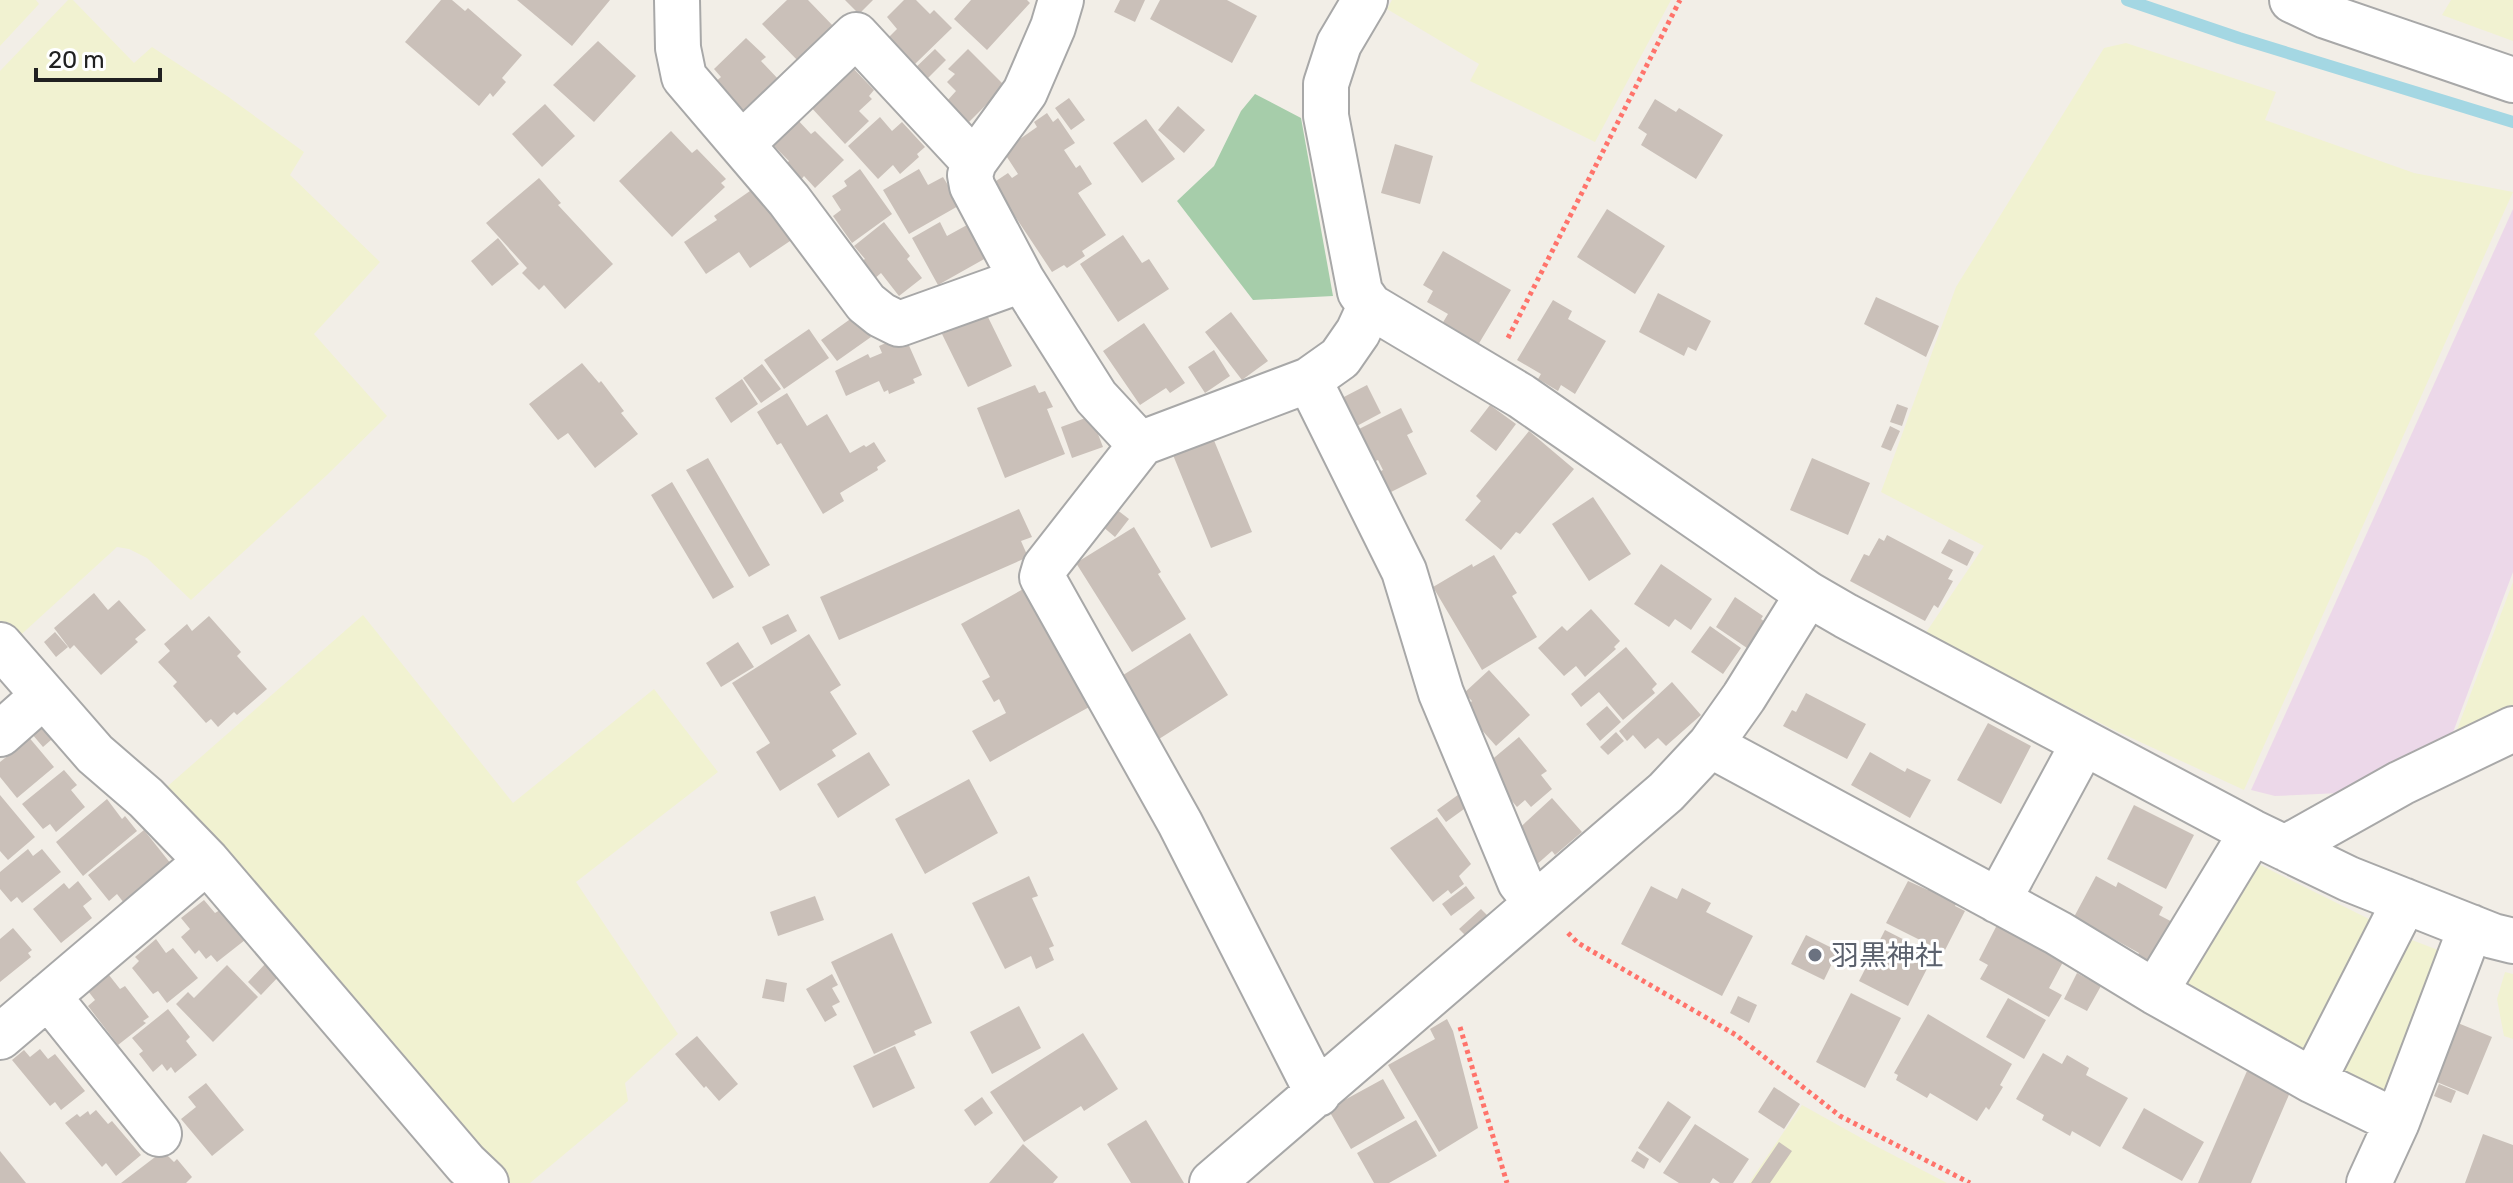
<svg xmlns="http://www.w3.org/2000/svg" width="2513" height="1183" viewBox="0 0 2513 1183" font-family="Rubik,'Noto Sans JP',sans-serif">
  <rect width="100%" height="100%" fill="#f2eee7"/>
  <path fill="#ecd8e9" d="M2513 209V572L2452 735 2340 793 2275 796 2251 790Z"/>
  <path fill="#f1f2d1" d="M0 0H36L39 4 0 46Z
    M68 0H73L134 63 152 47 227 96 304 152 290 175 380 262 314 334 387 416 327 475 191 600 147 558 129 549 117 547 13 642 0 626V71Z
    M1392 0H1671L1595 142 1470 81 1479 64 1387 9Z
    M2451 0H2513V41L2442 15Z
    M2126 43 2276 92 2265 120 2414 173 2513 192 2244 790 2110 728 1925 634 1984 546 1881 492 1956 287 2104 48Z
    M2513 582V711L2455 735Z
    M363 615 513 803 654 689 718 772 576 882 678 1034 625 1083 628 1101 530 1183H500L161 792Z
    M2248 859 2375 922 2308 1065 2180 993Z
    M2404 937 2451 955 2395 1102 2323 1075Z
    M2505 972 2513 974V1039L2504 1036 2497 999Z
    M1802 1105 1872 1144 1947 1183H1749Z"/>
  <path fill="#a6cdaa" d="M1255 94 1301 118 1333 296 1253 300 1177 201 1214 166 1241 111Z"/>
  <g fill="none" stroke-linecap="round" stroke-linejoin="round">
    <path stroke="#a4d7e3" stroke-width="12" d="M2127 0 2239 38 2513 122"/>
  </g>
  <path fill="#cac0b9" d="M441 0H452L465 11 468 8 522 55 502 78 506 82 493 97 490 93 479 106 405 42Z
    M517 0H610L572 46Z
    M787 0H808L836 29 801 64 762 24Z
    M845 0H873L859 14Z
    M904 0H916L930 14 934 10 952 28 915 64 889 37 897 29 887 17Z
    M971 0H1027L1030 3 987 50 954 19Z
    M1120 0H1145L1135 22 1114 12Z
    M1160 0H1227L1257 16 1232 63 1150 19Z
    M746 38 766 57 761 61 780 81 742 114 713 84 721 77 714 69Z
    M598 41 636 76 594 122 553 85Z
    M935 49 946 60 923 83 912 71Z
    M968 49 1005 86 969 122 947 101 956 91 947 82 955 74 948 69Z
    M850 65 874 90 869 96 872 99 859 111 869 121 845 144 808 104Z
    M1069 98 1085 120 1071 130 1055 108Z
    M1655 99 1676 112 1679 108 1723 135 1696 179 1641 145 1647 134 1638 128Z
    M545 104 575 136 542 167 512 134Z
    M1178 106 1205 130 1184 153 1158 130Z
    M1047 113 1053 122 1058 118 1075 143 1064 150 1076 168 1080 165 1092 184 1078 193 1106 235 1082 251 1085 256 1067 268 1064 265 1052 272 993 183 1008 173 1012 178 1018 174 1003 151 1037 127 1034 122Z
    M795 117 811 134 815 131 844 160 815 188 804 176 800 181 785 165 789 161 774 146 779 141 774 137Z
    M880 117 892 131 902 122 925 147 917 154 919 157 900 174 893 165 878 179 848 146Z
    M1146 119 1175 159 1142 183 1113 143Z
    M671 131 692 153 697 149 726 179 721 183 725 187 672 237 619 181Z
    M1395 144 1433 156 1420 204 1381 193Z
    M860 169 892 214 852 243 833 216 841 210 832 196 847 186 844 181Z
    M919 169 928 185 943 177 960 205 909 234 883 190Z
    M539 178 561 203 558 205 613 264 565 309 544 285 539 290 522 273 527 268 486 223Z
    M760 184 796 237 750 268 739 252 706 274 684 242 717 220 714 216Z
    M1607 209 1665 246 1635 294 1577 257Z
    M884 222 910 256 907 259 922 278 899 296 881 273 873 280 859 263 865 259 854 246Z
    M940 222 947 236 967 225 986 258 938 285 912 238Z
    M1123 235 1142 263 1149 259 1169 289 1118 322 1080 264Z
    M498 238 519 264 492 286 471 261Z
    M1443 251 1511 290 1478 345 1442 324 1448 314 1427 302 1433 291 1423 285Z
    M1658 293 1711 321 1696 351 1688 347 1684 356 1639 332Z
    M1876 297 1939 326 1926 357 1864 324Z
    M1553 300 1572 311 1568 319 1606 341 1575 394 1561 385 1558 391 1538 379 1541 374 1517 360Z
    M1231 312 1268 361 1242 380 1205 332Z
    M986 313 1012 366 968 387 942 334Z
    M856 315 871 337 837 361 821 340Z
    M1144 323 1185 383 1170 393 1166 388 1140 405 1103 351Z
    M809 329 829 358 784 389 764 360Z
    M902 336 907 341 922 375 913 379 915 383 889 394 888 390 884 392 879 381 846 396 835 371 868 354 870 358 882 353 879 346Z
    M1214 350 1230 376 1205 393 1188 367Z
    M582 363 599 383 601 381 624 411 621 413 638 434 595 468 568 433 558 440 529 404Z
    M762 364 781 389 761 403 743 378Z
    M742 379 758 404 731 423 715 398Z
    M1035 385 1039 393 1045 391 1053 407 1047 409 1065 454 1005 478 977 408Z
    M1367 385 1381 413 1355 427 1340 399Z
    M787 393 807 426 827 414 850 453 864 445 866 447 874 442 886 461 877 467 878 470 840 493 844 501 823 514 781 443 777 445 757 412Z
    M1897 404 1908 408 1902 426 1890 422Z
    M1490 405 1516 424 1496 451 1470 431Z
    M1401 408 1413 432 1407 435 1427 474 1389 493 1379 472 1383 470 1378 460 1373 462 1357 430Z
    M1091 416 1103 447 1072 458 1061 427Z
    M1890 426 1900 431 1891 451 1881 447Z
    M1529 431 1574 469 1520 534 1516 532 1501 550 1465 520 1481 501 1476 496Z
    M1213 438 1252 532 1211 548 1173 455Z
    M708 458 770 565 749 577 686 470Z
    M1812 458 1870 483 1848 535 1790 510Z
    M672 482 734 587 713 599 651 495Z
    M1593 497 1631 554 1589 581 1552 524Z
    M1019 509 1032 537 1021 541 1028 557 839 640 820 597Z
    M1116 509 1129 519 1115 537 1102 526Z
    M1134 527 1161 572 1158 574 1186 619 1132 652 1076 563Z
    M1887 535 1953 570 1948 579 1953 581 1938 608 1934 605 1925 621 1850 581 1864 554 1869 556 1879 538 1884 541Z
    M1949 539 1974 552 1967 566 1941 553Z
    M1494 555 1517 593 1512 596 1537 637 1482 670 1433 587 1472 564 1473 567Z
    M1661 564 1712 599 1691 630 1675 619 1669 627 1634 604Z
    M1025 588 1091 706 990 762 972 731 1006 713 999 699 994 702 982 681 990 677 961 624Z
    M94 593 108 610 119 600 146 630 135 639 138 642 101 675 74 645 70 649 54 628Z
    M1735 597 1763 616 1761 619 1765 622 1747 648 1716 627Z
    M1591 609 1620 641 1614 647 1616 649 1585 677 1576 666 1564 676 1538 648 1562 626 1567 631Z
    M788 614 797 631 771 645 762 627Z
    M209 616 241 652 237 656 267 689 237 715 234 712 218 727 211 719 206 723 173 686 177 682 158 662 170 651 164 644 187 624 192 631Z
    M1710 626 1741 648 1723 674 1691 652Z
    M55 632 68 647 56 657 44 642Z
    M1190 633 1228 695 1159 739 1120 677Z
    M809 634 841 685 830 692 857 734 832 750 836 756 780 791 756 752 770 743 732 683Z
    M738 642 754 667 721 687 706 663Z
    M1626 647 1657 684 1652 689 1655 693 1623 720 1599 692 1581 707 1571 694Z
    M1489 670 1530 715 1496 746 1472 719 1476 715 1468 705 1472 701 1464 693Z
    M1672 682 1701 715 1666 746 1658 738 1645 749 1633 735 1627 741 1619 731Z
    M1806 693 1866 724 1847 759 1783 726 1792 710 1796 712Z
    M1607 706 1621 722 1600 741 1586 724Z
    M47 720 59 733 43 747 32 734Z
    M1988 723 2031 746 2001 804 1957 780Z
    M1616 732 1624 741 1608 755 1600 747Z
    M27 735 54 767 17 798 0 777V762L10 754 8 752Z
    M1519 737 1547 771 1541 775 1552 789 1531 807 1525 800 1517 807 1483 767Z
    M869 752 890 785 838 818 817 784Z
    M1870 752 1905 772 1907 768 1931 780 1910 818 1851 785Z
    M64 770 77 785 71 790 85 807 56 832 50 824 43 829 22 804Z
    M969 779 998 833 925 874 895 819Z
    M1462 792 1471 804 1446 822 1437 810Z
    M0 795 35 837 8 860 0 851Z
    M1552 798 1582 832 1555 855 1552 851 1535 866 1513 834Z
    M107 799 122 819 125 816 137 831 83 876 56 842Z
    M2134 805 2194 835 2166 889 2107 859Z
    M1437 817 1471 864 1459 876 1464 884 1451 894 1448 890 1433 902 1390 848Z
    M144 830 175 869 124 903 117 894 109 901 88 875Z
    M28 849 33 856 42 849 61 872 22 903 17 897 11 902 0 889V872Z
    M1029 876 1038 896 1032 898 1054 946 1049 948 1054 960 1036 969 1031 956 1005 969 972 903Z
    M2096 876 2116 887 2118 882 2163 907 2159 915 2180 926 2159 967 2136 958 2139 953 2074 917Z
    M78 881 92 899 83 906 92 918 61 943 33 909 64 883 69 889Z
    M1908 881 1928 890 1930 886 1958 900 1955 906 1965 911 1944 952 1886 923Z
    M1466 886 1475 898 1451 916 1442 904Z
    M1651 886 1677 899 1682 888 1711 903 1706 912 1753 936 1722 996 1621 944Z
    M815 896 824 920 778 936 770 912Z
    M204 900 215 913 220 910 245 940 217 962 211 955 206 959 199 950 195 954 181 937 190 929 181 918Z
    M1481 909 1488 916 1466 936 1459 929Z
    M1997 925 2008 931 2010 927 2060 954 2058 959 2063 962 2049 988 2062 995 2049 1017 1980 979 1988 965 1979 960Z
    M13 928 32 950 28 953 31 957 0 982V939Z
    M1885 930 1934 955 1908 1006 1859 981Z
    M892 933 932 1023 914 1031 916 1035 874 1054 831 962Z
    M1806 935 1838 951 1824 980 1791 964Z
    M156 939 166 953 173 948 198 978 167 1003 158 991 153 994 132 968 139 961 135 957Z
    M267 962 281 974 261 995 248 982Z
    M227 965 258 997 213 1042 176 1004 188 992 194 998Z
    M2077 973 2101 986 2087 1011 2064 999Z
    M832 974 838 985 832 988 840 1002 832 1006 837 1015 825 1022 806 989Z
    M109 975 120 989 125 986 149 1017 143 1021 146 1023 118 1045 88 1006 95 1000 88 991Z
    M766 979 787 983 784 1002 762 998Z
    M1851 993 1901 1018 1865 1088 1816 1062Z
    M1738 996 1757 1005 1749 1023 1730 1013Z
    M2008 998 2046 1020 2024 1059 1986 1037Z
    M1019 1006 1041 1048 992 1074 970 1032Z
    M168 1009 190 1037 186 1041 197 1055 175 1073 171 1067 167 1071 162 1064 153 1072 139 1054 143 1051 132 1038Z
    M1928 1014 2012 1064 2000 1085 2003 1087 1989 1110 1986 1107 1977 1121 1930 1093 1927 1098 1896 1080 1898 1075 1894 1073Z
    M1447 1019 1453 1031 1478 1128 1439 1152 1388 1065 1435 1039 1430 1029Z
    M2453 1021 2492 1037 2468 1095 2432 1080Z
    M1083 1033 1118 1089 1084 1111 1081 1106 1024 1142 990 1092Z
    M697 1036 738 1084 719 1101 706 1086 704 1088 675 1054Z
    M895 1046 915 1088 873 1108 853 1066Z
    M40 1049 48 1059 55 1054 85 1091 61 1110 55 1102 50 1106 12 1060 24 1050 30 1057Z
    M2043 1053 2062 1064 2067 1055 2089 1068 2086 1075 2128 1098 2100 1147 2072 1131 2070 1136 2042 1120 2044 1115 2016 1099Z
    M2247 1071 2291 1090 2251 1183H2198Z
    M1383 1079 1405 1118 1351 1149 1328 1109Z
    M206 1083 244 1130 212 1156 181 1119 196 1107 188 1097Z
    M2439 1084 2456 1091 2451 1103 2434 1096Z
    M1774 1087 1800 1104 1784 1129 1758 1112Z
    M982 1097 993 1113 975 1126 964 1110Z
    M1668 1101 1691 1117 1660 1163 1638 1148Z
    M2144 1108 2204 1142 2182 1181 2122 1148Z
    M96 1110 108 1124 112 1121 141 1155 116 1176 106 1163 102 1167 65 1123 77 1114 80 1117 88 1111 90 1115Z
    M1146 1120 1184 1183H1131L1107 1144Z
    M1416 1120 1437 1156 1389 1183H1374L1357 1153Z
    M1695 1124 1749 1159 1733 1183H1720L1713 1178 1710 1183H1679L1663 1173Z
    M2483 1134 2513 1145V1183H2465Z
    M1779 1142 1792 1151 1770 1183H1751Z
    M1023 1144 1058 1177 1053 1183H989Z
    M0 1151 26 1183H0Z
    M163 1151 174 1162 177 1159 192 1177 186 1183H121Z
    M1637 1151 1649 1159 1644 1169 1631 1161Z"/>
  <g fill="none" stroke-linecap="round" stroke-linejoin="round">
    <defs>
      <path id="minor" d="M677 0 678 48 684 77 789 200 866 303 881 315 899 324 1022 280
        M1061 0 1053 27 1025 92 974 162 970 175 972 186 1022 280 1096 397 1134 438 1142 443
        M1365 0 1339 44 1326 84V116L1360 292 1370 306 1521 396 1808 594 1846 616 2252 832 2349 879 2493 936 2513 941
        M2292 0 2326 16 2513 80
        M742 144 856 35 974 162
        M1309 380 1404 571 1441 693 1520 882 1536 902
        M0 645 95 754 146 798 207 861 466 1164 486 1183
        M0 734 43 696
        M1710 745 2058 933 2155 992 2313 1081 2397 1122 2369 1183
        M2285 848 2401 783 2513 729
        M1998 901 2083 744
        M2155 992 2252 832
        M48 996 159 1134
        M0 1037 207 861
        M2313 1081 2405 901
        M1318 1094 1180 823 1042 577 1045 567 1142 443 1309 380 1340 358 1358 332 1370 306
        M2397 1122 2471 927
        M1212 1183 1666 792 1710 745 1744 697 1808 594"/>
    </defs>
    <use href="#minor" stroke="#a8a8a8" stroke-width="48"/>
    <path stroke="#ff736b" stroke-width="5" stroke-dasharray="4 4" stroke-linecap="butt" d="M1508 338 1680 0
      M1568 933 1578 943 1736 1035 1840 1116 1970 1183
      M1460 1027 1507 1183"/>
    <use href="#minor" stroke="#fff" stroke-width="44"/>
  </g>
  <circle fill="#6b7280" stroke="#fff" stroke-width="3" cx="1815" cy="955" r="8"/>
  <g text-anchor="middle" dominant-baseline="central" stroke-width="6" stroke-linejoin="round" paint-order="stroke">
    <g font-size="28" fill="#5b616d" stroke="#fff" text-anchor="start">
      <text x="1831" y="955">羽黒神社</text>
    </g>
  </g>
  <path d="M36 68v12h124v-12" fill="none" stroke="#212121" stroke-width="4"/>
  <text x="48" y="68" font-size="24" fill="#212121" stroke="#ffffff" stroke-width="6" paint-order="stroke">20 m</text>
</svg>
